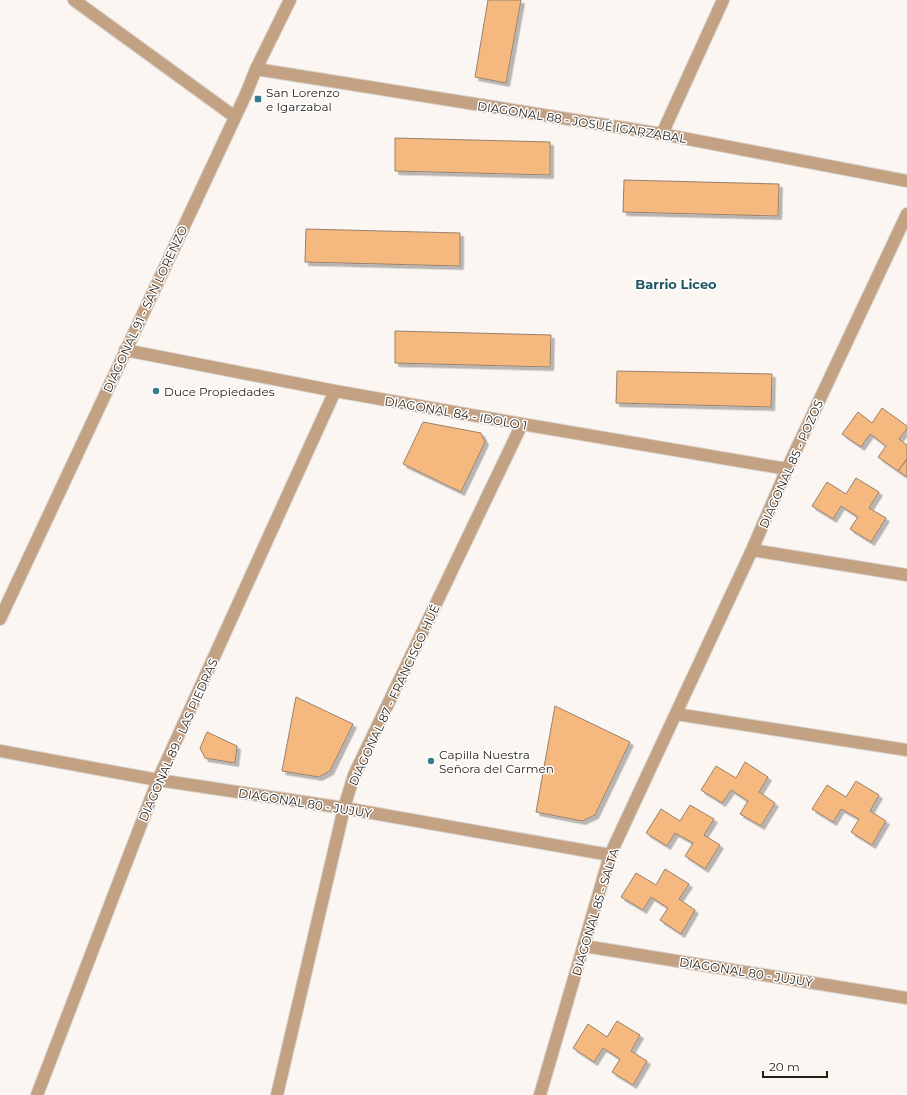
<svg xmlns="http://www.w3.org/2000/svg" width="907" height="1095" viewBox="0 0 907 1095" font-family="Montserrat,sans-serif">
  <defs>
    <filter id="shadow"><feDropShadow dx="3.5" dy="3.5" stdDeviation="0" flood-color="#0004"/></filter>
  </defs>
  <rect width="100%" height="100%" fill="#fbf6f2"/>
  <path fill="#f5b87f" stroke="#98816d" filter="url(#shadow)" d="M488 0H521L506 83 475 77Z
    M395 138 550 142V175L395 171Z
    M624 180 779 184 778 216 623 212Z
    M306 229 460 233V266L305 262Z
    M395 331 551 335 550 367 395 363Z
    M617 371 772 374 771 407 616 403Z
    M882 408 907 426V429L899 439 907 445V459L898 471 878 457 886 446 870 434 861 447 842 434 858 412 872 423Z
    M423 422 481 433 485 442 461 492 403 464Z
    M907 459V477L898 471Z
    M856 478 879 492 869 508 886 518 871 542 850 529 858 517 841 506 833 519 812 506 827 482 846 494Z
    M296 697 353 724 330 771 319 777 282 771Z
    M555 706 630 742 595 815 582 821 536 812Z
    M207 732 237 746 235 763 205 758 200 748Z
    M745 762 768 777 759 792 775 803 761 826 740 814 748 801 731 790 722 803 701 790 716 766 736 778Z
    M856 781 879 795 870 811 886 821 872 845 851 832 859 819 841 809 833 822 812 809 827 785 846 797Z
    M690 805 714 819 704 835 720 845 705 869 685 856 693 843 675 833 667 846 646 833 661 809 680 821Z
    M665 869 689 884 679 899 695 910 681 934 660 920 668 908 651 897 643 910 621 897 636 873 656 885Z
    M617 1021 640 1035 631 1051 647 1061 633 1085 612 1072 620 1059 603 1048 594 1062 573 1048 588 1024 607 1037Z"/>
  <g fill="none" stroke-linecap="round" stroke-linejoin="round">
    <defs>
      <path id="minor" d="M74 0 235 117
        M256 69 662 134 907 181
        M662 134 723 0
        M125 350 335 391 522 424 787 469
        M752 550 907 575
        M0 619 246 94 256 69 290 0
        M676 714 907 750
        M0 751 158 780 344 808 610 855
        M584 946 907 998
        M37 1095 158 780 335 391
        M277 1095 344 808 354 775 522 424
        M540 1095 610 855 752 550 787 469 907 214"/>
    </defs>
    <use href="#minor" stroke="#d9d3cf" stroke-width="14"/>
    <use href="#minor" stroke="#c3a284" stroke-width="12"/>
  </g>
  <g fill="#387d8b" stroke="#fff" stroke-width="1.5">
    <rect x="254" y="95" width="8" height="8" rx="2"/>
    <circle cx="156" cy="391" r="4"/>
    <circle cx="431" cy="761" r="4"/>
  </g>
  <g text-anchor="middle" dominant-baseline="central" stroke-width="3" stroke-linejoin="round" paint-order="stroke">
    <g font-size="12" fill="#261d15" stroke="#fff" text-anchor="start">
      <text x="266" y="92">San Lorenzo<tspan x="266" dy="14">e Igarzabal</tspan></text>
      <text x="164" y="391">Duce Propiedades</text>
      <text x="439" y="754">Capilla Nuestra<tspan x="439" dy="14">Señora del Carmen</tspan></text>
    </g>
    <g font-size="12" fill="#261d15" stroke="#fff">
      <text transform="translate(582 122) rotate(9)">DIAGONAL 88 - JOSUÉ IGARZABAL</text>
      <text transform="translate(145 309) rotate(-65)">DIAGONAL 91 - SAN LORENZO</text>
      <text transform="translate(456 413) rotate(10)">DIAGONAL 84 - IDOLO 1</text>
      <text transform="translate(791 464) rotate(-66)">DIAGONAL 85 - POZOS</text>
      <text transform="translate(394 695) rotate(-65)">DIAGONAL 87 - FRANCISCO HUÉ</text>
      <text transform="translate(178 740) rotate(-66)">DIAGONAL 89 - LAS PIEDRAS</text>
      <text transform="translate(305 803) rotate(9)">DIAGONAL 80 - JUJUY</text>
      <text transform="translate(595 912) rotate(-73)">DIAGONAL 85 - SALTA</text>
      <text transform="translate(746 972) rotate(9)">DIAGONAL 80 - JUJUY</text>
    </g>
    <g font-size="13" font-weight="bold" fill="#1d5560" stroke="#fff">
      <text x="676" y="284">Barrio Liceo</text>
    </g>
  </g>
  <path d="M763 1071v6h64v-6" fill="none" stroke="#261d15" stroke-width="2"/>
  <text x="769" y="1071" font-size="12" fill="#261d15" stroke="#ffffff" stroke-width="3" paint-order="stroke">20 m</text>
</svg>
